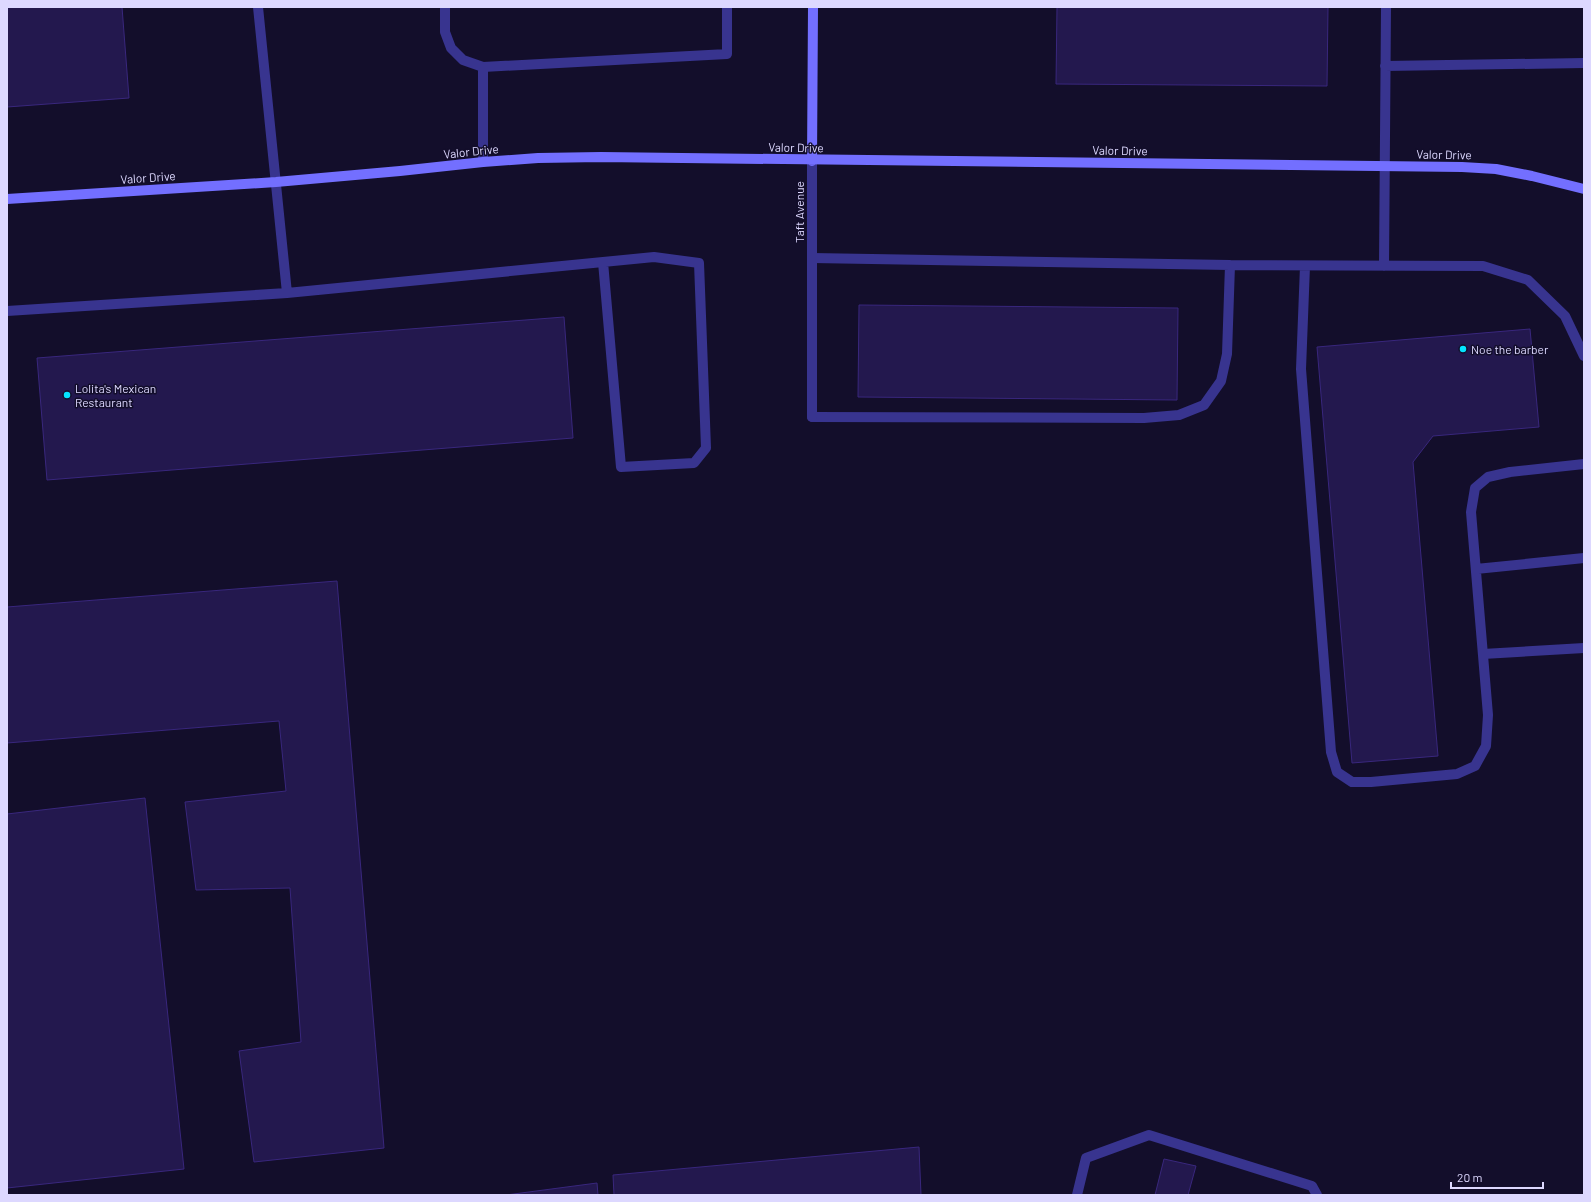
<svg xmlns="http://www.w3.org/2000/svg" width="1591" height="1202" viewBox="0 0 1591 1202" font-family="Barlow,sans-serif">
  <rect width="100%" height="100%" fill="#130e2b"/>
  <path fill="#23184e" stroke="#39277d" d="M7 7H122L129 98 7 107Z
    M1057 7H1328L1327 86 1056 84Z
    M859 305 1178 308 1177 400 858 397Z
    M564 317 573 438 47 480 37 358Z
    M1530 329 1539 427 1433 436 1413 462 1438 756 1352 763 1317 347Z
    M337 581 384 1148 254 1162 239 1051 301 1042 290 888 196 890 185 802 286 791 279 721 7 743V607Z
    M145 798 184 1169 7 1188V814Z
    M919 1147 921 1195H614L613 1175Z
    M1164 1159 1196 1166 1188 1195H1155Z
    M597 1183 598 1195H506Z"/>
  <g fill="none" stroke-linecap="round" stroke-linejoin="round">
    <path stroke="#38348f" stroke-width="10" d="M445 7V32L451 48 463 60 483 67 727 54V7
      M1385 66 1584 63
      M483 162V67
      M1230 265 1483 266 1528 280 1565 316 1584 356
      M1305 266 1301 369 1331 752 1337 772 1352 782H1371L1457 774 1475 766 1486 746 1488 715 1471 512 1475 488 1488 477 1510 472 1584 464
      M1384 266 1386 7
      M287 293 603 262 654 257 699 263 706 448 694 463 621 467 603 262
      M7 311 287 293 258 7
      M812 417 1144 418 1179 415 1204 405 1221 381 1227 354 1230 265 812 258
      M1476 569 1584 558
      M1483 654 1584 648
      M1077 1195 1086 1158 1149 1135 1312 1186 1317 1195"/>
    <path stroke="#38348f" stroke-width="10" d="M812 417V161"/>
    <path stroke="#736fff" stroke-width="10" d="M812 161 813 7
      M7 199 276 182 400 171 483 162 538 158 601 157 1462 167 1496 169 1532 176 1584 189"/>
  </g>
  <g fill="#04e4ff" stroke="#130e2b" stroke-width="1.5">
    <circle cx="1463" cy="349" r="4"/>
    <circle cx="67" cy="395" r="4"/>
  </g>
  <g text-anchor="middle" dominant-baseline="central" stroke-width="3" stroke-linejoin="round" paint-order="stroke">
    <g font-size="12" fill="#ddd8ff" stroke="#130e2b">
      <text transform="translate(796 147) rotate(1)">Valor Drive</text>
      <text transform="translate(1120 150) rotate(1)">Valor Drive</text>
      <text transform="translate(471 151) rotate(-6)">Valor Drive</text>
      <text transform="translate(1444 154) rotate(1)">Valor Drive</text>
      <text transform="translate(148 177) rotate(-4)">Valor Drive</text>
      <text transform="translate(799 212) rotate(-90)">Taft Avenue</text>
    </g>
    <g font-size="12" fill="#ddd8ff" stroke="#130e2b" text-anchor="start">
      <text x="1471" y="349">Noe the barber</text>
      <text x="75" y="388">Lolita's Mexican<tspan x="75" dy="14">Restaurant</tspan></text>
    </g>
  </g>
  <rect width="1591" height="1202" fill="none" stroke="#ddd8ff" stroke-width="16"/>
  <path d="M1451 1182v6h92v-6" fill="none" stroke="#ddd8ff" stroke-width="2"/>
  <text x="1457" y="1182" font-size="12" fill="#ddd8ff" stroke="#130e2b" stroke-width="3" paint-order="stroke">20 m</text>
</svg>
